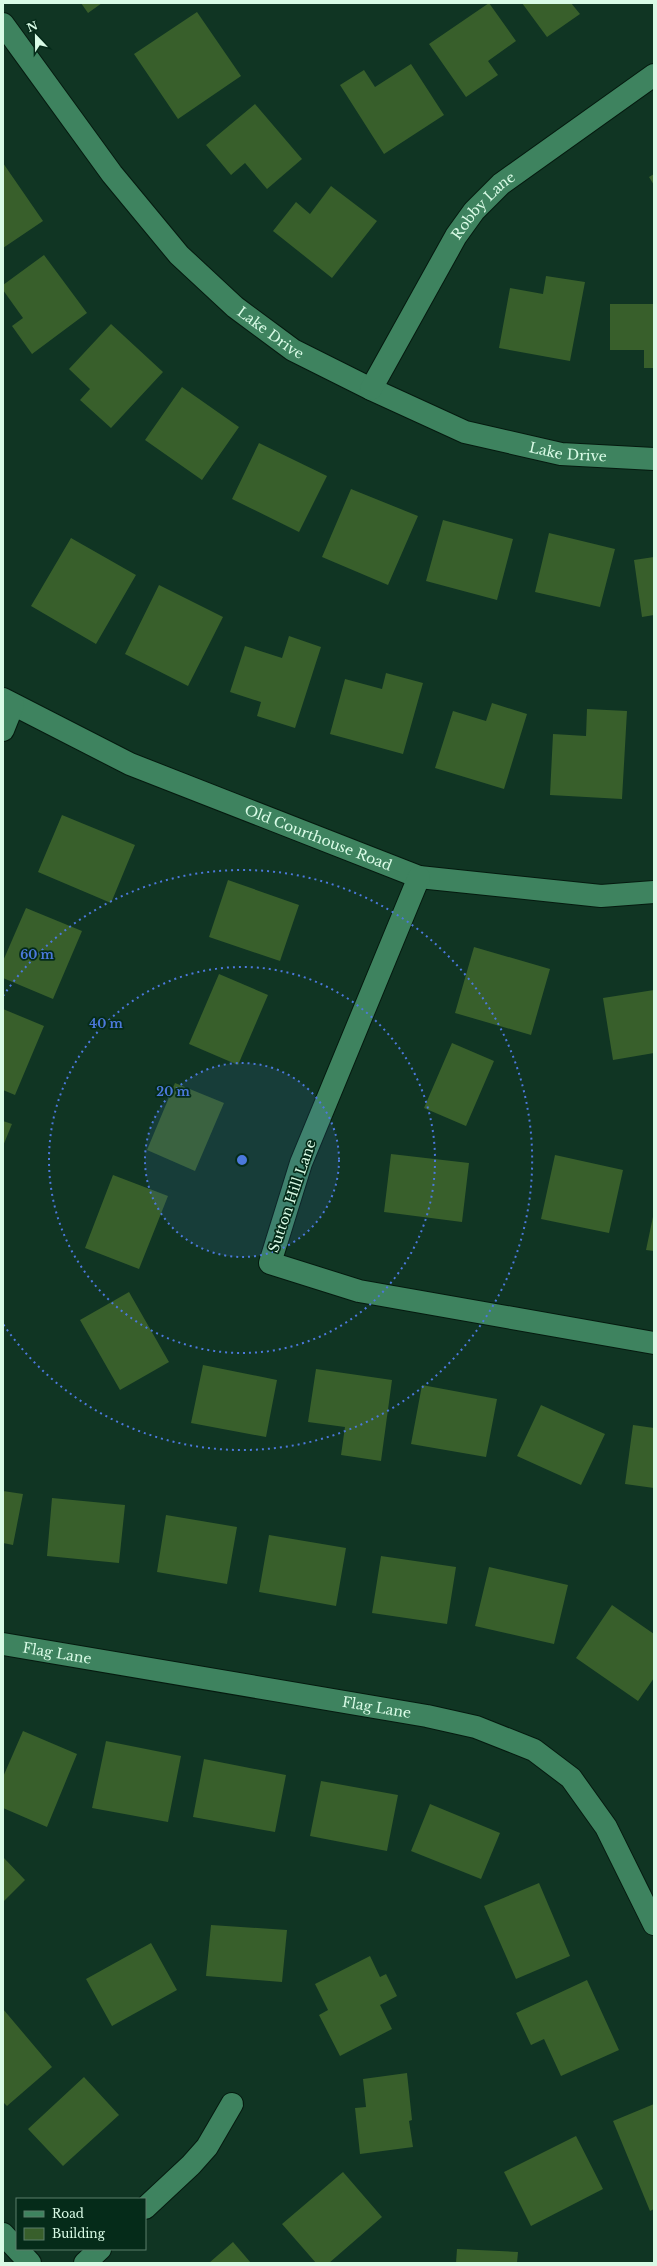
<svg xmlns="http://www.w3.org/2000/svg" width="657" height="2266" viewBox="0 0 657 2266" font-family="'Libre Baskerville',serif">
  <rect width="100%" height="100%" fill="#103523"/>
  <path fill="#385f2b" d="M81 3H102L88 13Z
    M489 3 516 41 488 61 498 75 466 97 429 44Z
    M522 3H571L580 14 547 37Z
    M197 12 241 76 178 119 134 54Z
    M411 64 444 115 384 154 340 85 364 70 375 87Z
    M255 104 302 159 267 189 245 163 231 175 206 145Z
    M3 163 43 221 3 248Z
    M654 174V185L649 177Z
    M331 186 377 221 332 278 273 231 296 202 310 214Z
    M44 255 87 313 32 354 12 326 23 318 3 290V285Z
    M546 276 585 282 570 361 499 348 510 288 543 294Z
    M610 304H654V368H644V350H610Z
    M111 324 163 372 111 428 80 400 90 389 69 369Z
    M182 387 239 427 202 480 145 440Z
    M259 443 327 476 299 532 232 499Z
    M351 489 418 516 388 585 322 557Z
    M443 520 513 539 497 600 426 581Z
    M549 533 615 549 600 607 535 592Z
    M71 538 136 575 96 644 31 606Z
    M654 557V615L642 617 634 560Z
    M159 585 223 617 188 686 125 654Z
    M289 636 321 647 295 728 257 716 261 702 230 692 245 646 282 658Z
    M386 673 423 683 403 754 330 734 345 679 382 689Z
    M492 703 527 714 504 789 435 768 453 711 486 721Z
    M587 709 627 711 622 799 550 795 553 734 586 736Z
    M62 815 135 845 111 903 38 872Z
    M228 880 299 905 280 961 209 937Z
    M26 908 82 931 53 999 3 978V961Z
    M474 947 550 969 531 1035 455 1013Z
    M219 974 268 995 238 1065 189 1044Z
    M654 990V1053L613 1060 603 998Z
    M3 1009 44 1026 15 1095 3 1090Z
    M452 1043 494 1061 466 1126 424 1108Z
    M175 1083 224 1103 195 1171 147 1150Z
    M3 1121 12 1124 3 1146Z
    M391 1154 469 1163 462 1222 384 1212Z
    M555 1155 623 1170 609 1233 541 1219Z
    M113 1175 168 1196 139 1269 85 1248Z
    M654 1212V1251L646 1250Z
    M129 1292 169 1362 120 1390 80 1320Z
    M203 1365 277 1380 266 1437 191 1423Z
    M316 1369 392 1380 381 1461 341 1455 345 1427 308 1422Z
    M422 1385 497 1399 486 1457 411 1444Z
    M541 1405 605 1434 581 1485 517 1456Z
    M633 1425 654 1428V1488L625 1484Z
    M3 1491 23 1494 13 1545 3 1543Z
    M52 1498 125 1505 119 1563 47 1556Z
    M166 1515 237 1527 227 1584 157 1572Z
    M269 1535 346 1548 336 1606 259 1592Z
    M381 1556 456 1567 447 1624 372 1613Z
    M489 1567 568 1585 554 1644 475 1626Z
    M612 1605 654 1634V1678L638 1701 576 1658Z
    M23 1731 77 1754 47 1827 3 1808V1777Z
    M106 1741 181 1756 168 1822 92 1808Z
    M204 1759 286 1775 275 1832 193 1817Z
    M321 1781 398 1795 387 1851 310 1836Z
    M430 1804 500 1833 481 1879 411 1851Z
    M3 1857 25 1880 3 1902Z
    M539 1883 570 1956 516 1979 484 1906Z
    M211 1925 287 1930 282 1982 206 1976Z
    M151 1943 177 1990 112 2026 86 1979Z
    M370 1956 380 1977 386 1974 397 1996 380 2005 392 2029 340 2056 319 2015 328 2010 315 1984Z
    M587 1980 619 2050 561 2076 544 2039 531 2045 516 2013Z
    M3 2009 52 2067 7 2106 3 2102Z
    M407 2073 412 2120 409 2121 413 2147 360 2154 355 2108 366 2107 363 2079Z
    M84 2077 119 2115 63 2166 28 2129Z
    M654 2104V2209L650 2211 613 2121Z
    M576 2136 603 2189 531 2226 504 2172Z
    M343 2172 382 2217 329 2263H316L282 2224Z
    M233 2242 251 2263H209Z
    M457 2249 518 2252 517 2263H456Z"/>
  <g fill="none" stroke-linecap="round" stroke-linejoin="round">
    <defs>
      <g id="minor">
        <path id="s1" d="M3 24 112 174 179 255 235 307 293 350 371 389 465 432 561 454 654 459"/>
        <path id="s2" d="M371 389 456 236 474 211 501 184 654 75"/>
        <path id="s3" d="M3 699 130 764 419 877 601 896 654 892"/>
        <path d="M3 730 13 705"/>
        <path d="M419 877 301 1163 270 1263 359 1291 654 1343"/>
        <path id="s4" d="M3 1644 427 1716 476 1727 534 1750 571 1778 606 1827 654 1924"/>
        <path d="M145 2208 191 2165 207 2147 232 2104"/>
        <path d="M3 2234 30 2263"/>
        <path d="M85 2263 100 2249"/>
      </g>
    </defs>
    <use href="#minor" stroke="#051a0f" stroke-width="24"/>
    <use href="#minor" stroke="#3e835f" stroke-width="22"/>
  </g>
  <circle cx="242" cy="1160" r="97" fill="#4c79dc" fill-opacity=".12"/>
  <g fill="none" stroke="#4c79dc" stroke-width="2" stroke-dasharray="2 4">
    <circle cx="242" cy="1160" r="97"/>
    <circle cx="242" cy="1160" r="193"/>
    <path d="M3 996A290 290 0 1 1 3 1324"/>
  </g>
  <g text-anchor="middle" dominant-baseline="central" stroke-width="3.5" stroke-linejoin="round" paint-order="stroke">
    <g font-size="14" fill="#d9fbe6" stroke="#052b19">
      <text stroke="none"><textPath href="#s2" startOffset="216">Robby Lane</textPath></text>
      <text stroke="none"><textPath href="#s1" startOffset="411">Lake Drive</textPath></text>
      <text stroke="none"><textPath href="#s1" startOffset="735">Lake Drive</textPath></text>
      <text stroke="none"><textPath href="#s3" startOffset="345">Old Courthouse Road</textPath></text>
      <text transform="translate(292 1196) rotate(-71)">Sutton Hill Lane</text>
      <text stroke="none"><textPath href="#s4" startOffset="55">Flag Lane</textPath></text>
      <text stroke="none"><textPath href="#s4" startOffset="379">Flag Lane</textPath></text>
    </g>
  </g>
  <circle cx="242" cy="1160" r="6" fill="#4c79dc" stroke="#052b19" stroke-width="2"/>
  <g font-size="12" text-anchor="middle" font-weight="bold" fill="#4c79dc" stroke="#052b19" stroke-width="3.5" stroke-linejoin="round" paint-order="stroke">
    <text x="37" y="959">60 m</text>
    <text x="106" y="1028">40 m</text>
    <text x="173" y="1096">20 m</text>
  </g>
  <rect width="657" height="2266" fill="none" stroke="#d9fbe6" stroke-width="8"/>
  <rect x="16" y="2198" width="130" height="52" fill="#052b19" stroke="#5a7e6b"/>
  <rect x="24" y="2211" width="20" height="6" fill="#3e835f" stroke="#5a7e6b"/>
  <text x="52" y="2218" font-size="12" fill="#d9fbe6">Road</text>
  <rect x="24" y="2228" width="20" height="12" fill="#385f2b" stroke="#5a7e6b"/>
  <text x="52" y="2238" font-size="12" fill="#d9fbe6">Building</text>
  <g transform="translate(36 36) rotate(338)" stroke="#052b19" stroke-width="3" paint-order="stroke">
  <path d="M0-3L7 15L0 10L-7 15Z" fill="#d9fbe6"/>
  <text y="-6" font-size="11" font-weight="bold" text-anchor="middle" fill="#d9fbe6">N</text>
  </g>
</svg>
